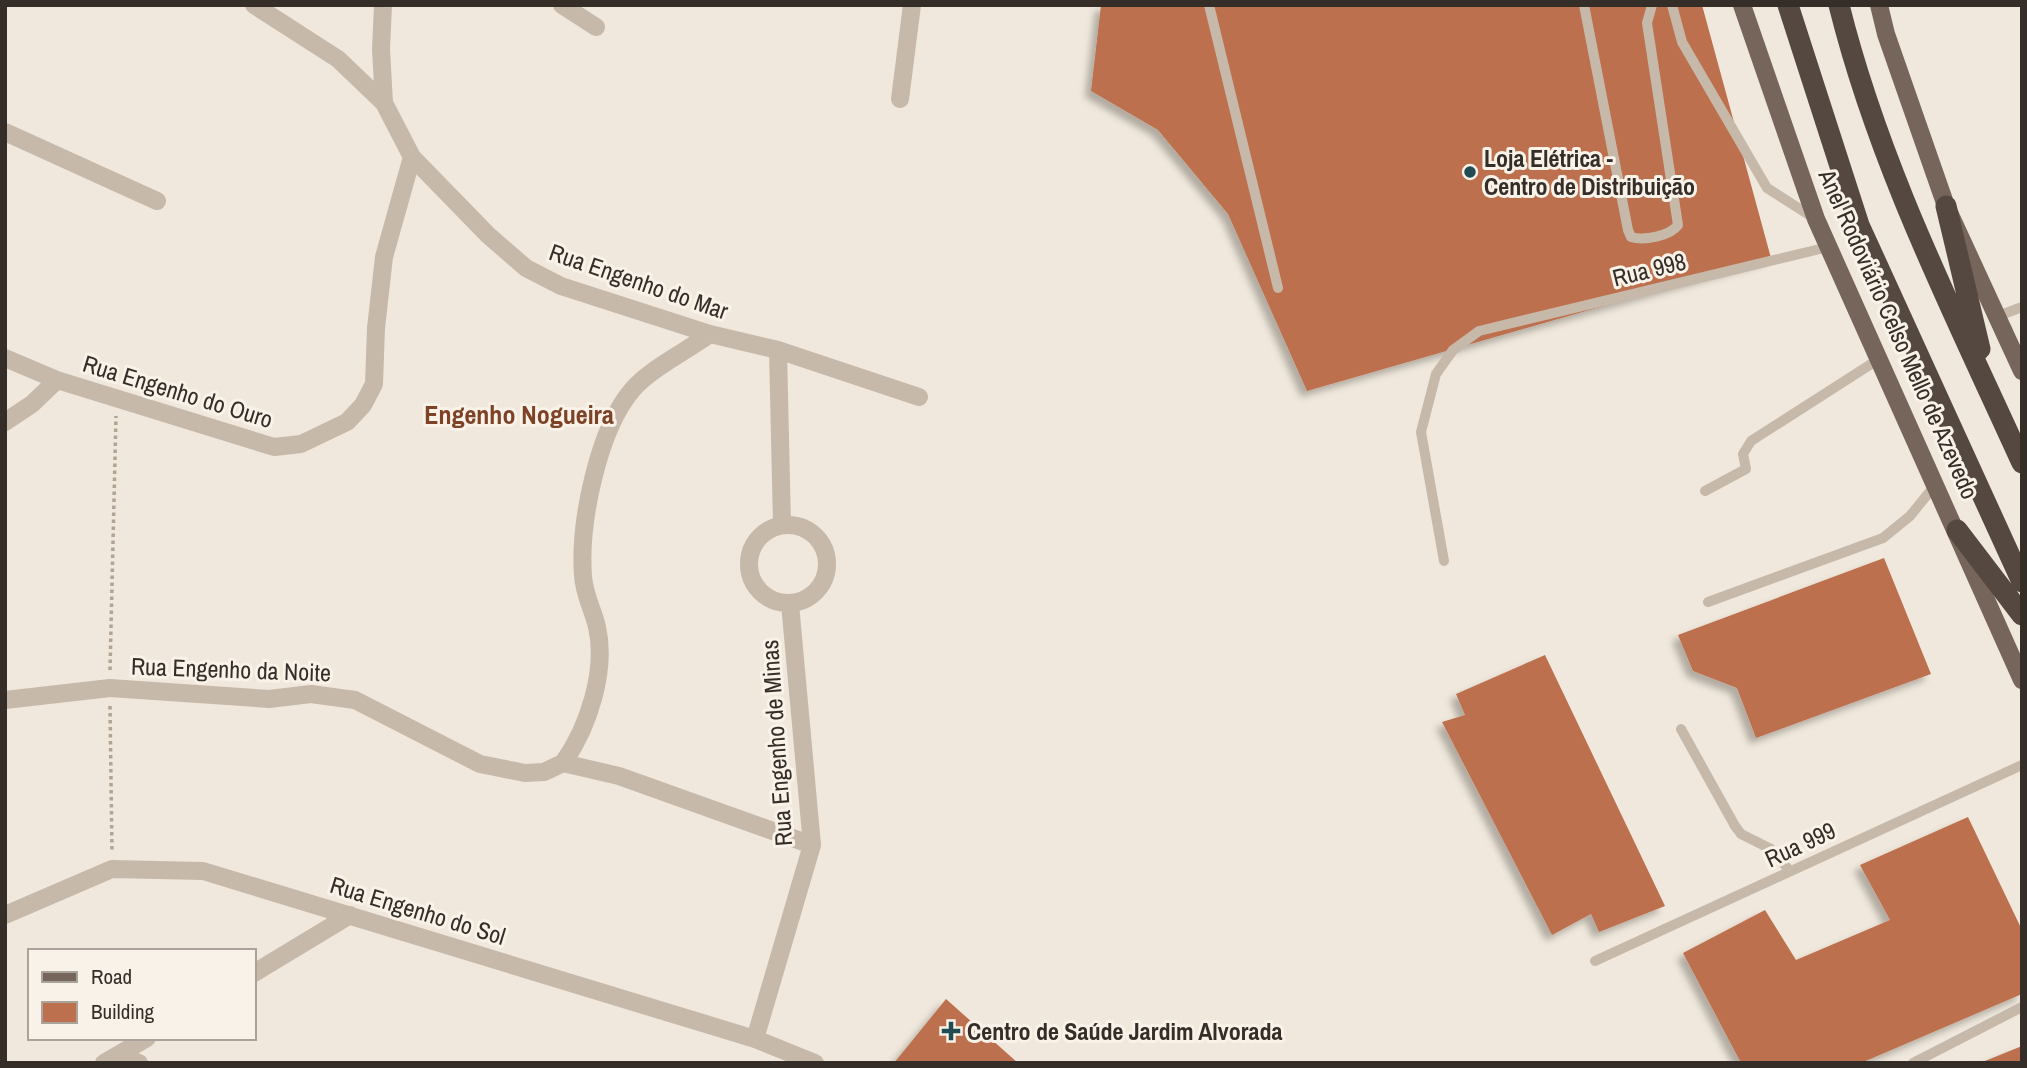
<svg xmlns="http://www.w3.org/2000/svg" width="2027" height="1068" viewBox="0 0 2027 1068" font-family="'Archivo Narrow',sans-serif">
  <defs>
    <filter id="shadow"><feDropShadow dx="-6" dy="6" stdDeviation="3.5" flood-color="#0004"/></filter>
  </defs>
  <rect width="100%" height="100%" fill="#f0e8dc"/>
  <path fill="#bd704d" filter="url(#shadow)" d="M1101 5H1702L1771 258 1307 391 1228 214 1158 130 1091 91Z
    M1884 558 1931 674 1756 738 1737 688 1693 671 1678 635Z
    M1545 655 1665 906 1599 932 1591 914 1552 935 1442 722 1465 715 1456 694Z
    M1968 817 2022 930V994L1861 1063H1741L1683 953 1765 910 1796 960 1890 920 1860 865Z
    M946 999 1018 1063H894Z
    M2022 1046V1063H1980Z"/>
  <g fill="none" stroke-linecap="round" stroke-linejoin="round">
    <path stroke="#b3a393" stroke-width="3.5" stroke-dasharray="3.5 3.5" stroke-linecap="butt" d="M110 670 116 416
      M110 706 112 852"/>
    <path stroke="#c7b9a9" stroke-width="10" d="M1209 5 1278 288
      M1584 5 1628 230 1631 237C1644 241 1670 236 1678 225L1647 23 1652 5
      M1672 5 1682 42 1767 188 1814 218
      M1998 316 2022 307
      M1705 491 1746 469 1743 454 1751 441 1879 359
      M1444 561 1421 432 1436 374 1453 350 1479 331 1828 247
      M1708 602 1883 538 1910 516 1936 484
      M1681 729 1735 826 1741 834 1771 849 1790 871
      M1595 961 2022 765
      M1913 1063 2022 1007"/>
    <path stroke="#c7b9a9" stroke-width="18" d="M254 5 338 59 384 103
      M383 5 381 49 384 103 412 157 488 235 526 268 561 286 710 334 778 350 919 397
      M562 5 596 27
      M900 99 912 5
      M5 132 157 201
      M778 350 782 525
      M5 358 57 380
      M5 422 32 404 57 380 274 447 301 444 347 422 363 405 374 384 376 328 384 257 412 157
      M749 564a39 39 0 1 1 78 0a39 39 0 1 1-78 0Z
      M5 700 110 688 269 699 311 694 355 700 480 764 525 773 544 772 563 763
      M563 763C588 728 607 671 597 627 593 610 584 594 583 576 579 523 598 429 633 389 650 369 688 350 710 334
      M563 763 619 776 812 845
      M5 915 112 869 203 871 755 1039 815 1063
      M254 973 350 915
      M755 1039 812 845 790 604
      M118 1056 139 1063
      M104 1063 147 1038"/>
    <path stroke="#76655a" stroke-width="18" d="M1742 5 1816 219 2022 680
      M1879 5 1886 34 1946 206 2022 371"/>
    <path stroke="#554840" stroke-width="21" d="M1788 5 1859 225 2022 582
      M1839 5C1879 166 1954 313 2022 463
      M1946 206 1980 349
      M1957 530 2022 615"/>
  </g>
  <g fill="#214c53" stroke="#f8f2e8" stroke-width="2.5">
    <circle cx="1470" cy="172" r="7"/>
    <path d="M947.5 1020.5h7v7h7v7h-7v7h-7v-7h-7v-7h7z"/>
  </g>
  <g text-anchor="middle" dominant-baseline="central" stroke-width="6" stroke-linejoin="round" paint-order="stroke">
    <g font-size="24" font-weight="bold" fill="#352d28" stroke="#f8f2e8" text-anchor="start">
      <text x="1484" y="158">Loja Elétrica -<tspan x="1484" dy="28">Centro de Distribuição</tspan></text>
      <text x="967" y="1031">Centro de Saúde Jardim Alvorada</text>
    </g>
    <g font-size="24" fill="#352d28" stroke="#f8f2e8">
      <text transform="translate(1649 269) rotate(-14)">Rua 998</text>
      <text transform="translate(639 281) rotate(19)">Rua Engenho do Mar</text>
      <text transform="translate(1899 334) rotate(66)">Anel Rodoviário Celso Mello de Azevedo</text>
      <text transform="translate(178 391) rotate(17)">Rua Engenho do Ouro</text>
      <text transform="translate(231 669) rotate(2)">Rua Engenho da Noite</text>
      <text transform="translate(776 743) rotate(-94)">Rua Engenho de Minas</text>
      <text transform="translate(1800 844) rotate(-25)">Rua 999</text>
      <text transform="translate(418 910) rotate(17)">Rua Engenho do Sol</text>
    </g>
    <g font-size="26" font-weight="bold" fill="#7e4227" stroke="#f8f2e8">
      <text x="519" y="414">Engenho Nogueira</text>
    </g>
  </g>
  <rect width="2027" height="1068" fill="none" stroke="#352d28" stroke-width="14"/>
  <rect x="28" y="949" width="228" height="91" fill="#f8f2e8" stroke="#aaa39b" stroke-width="2"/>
  <rect x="42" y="972" width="35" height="10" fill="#76655a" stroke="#aaa39b" stroke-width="2"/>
  <text x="91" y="984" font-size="21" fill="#352d28">Road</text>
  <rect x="42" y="1002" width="35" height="21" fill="#bd704d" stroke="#aaa39b" stroke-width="2"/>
  <text x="91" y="1019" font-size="21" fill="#352d28">Building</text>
</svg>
